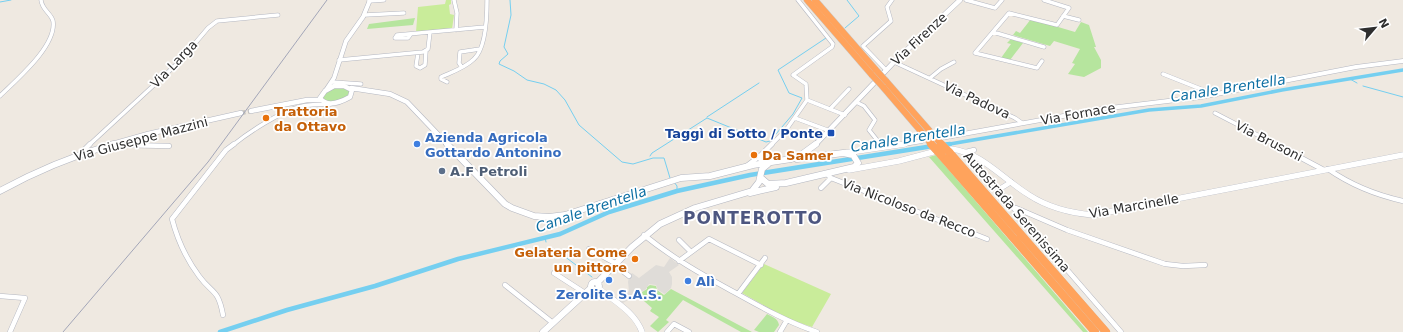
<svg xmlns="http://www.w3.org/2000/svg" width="1403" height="332" viewBox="0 0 1403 332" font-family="'DejaVu Sans',sans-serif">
  <rect width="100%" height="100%" fill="#efe9e1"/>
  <path fill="#b6e59e" d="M415 18 413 25 367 29 369 24Z
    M1031 19 1075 32 1081 22 1089 25 1096 47H1094L1101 60V68L1084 77 1068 74 1075 64 1072 63 1080 49 1054 41 1050 46 1013 35 1016 31 1020 33Z
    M1011 39 1023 43 1010 60 1001 58 1011 44 1007 43Z
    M334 88H347L350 92V94C343 101 331 104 323 99V94Z
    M936 155 1088 332H1083L929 157Z
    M650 285 656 286 657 290 664 295 671 289 752 332H741L683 300 666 320 669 322 658 332 650 326 659 317 650 311 652 308 637 295 647 289V287Z
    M767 314C772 317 778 318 779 325L774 332H759L754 330Z"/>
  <path fill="#c9ec9a" d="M446 0H451V4L449 5 450 14 454 15 452 29 416 32 418 7 445 4Z
    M764 264 831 294 812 327 788 319 742 293Z"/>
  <path fill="#dfdcd8" d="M670 258 679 265 669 272 672 277V284L671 288 665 294 658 290 656 285 649 284 646 289 623 303 619 300 629 291 628 282 629 276 632 273 639 278 656 265 664 267Z"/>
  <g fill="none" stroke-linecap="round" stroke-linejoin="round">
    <path stroke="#75cff0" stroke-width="1" d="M510 0 511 15 504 47 508 54 500 61 499 64 514 71 527 80 544 84 556 90 565 100 579 125 622 162 633 164 653 158H664L670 178
      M0 2 11 0
      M845 28 859 16 847 0
      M1350 79 1357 83
      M1363 86 1403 97
      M707 117 759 83
      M650 156 652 153 707 118 766 142 770 141 793 114 802 98 789 93 778 70 826 38
      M674 182 677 186V191
      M545 237 546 242
      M560 253 592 277"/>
    <path stroke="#75cff0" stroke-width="3.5" d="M944 145 1149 110 1201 106 1282 90 1403 70"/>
    <path stroke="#75cff0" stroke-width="4.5" d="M942 145 950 144
      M220 332 287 310 375 286 458 259 560 234 609 212 677 191 750 175 933 146"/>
    <path stroke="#c8c4bd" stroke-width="4.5" stroke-dasharray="4.5 2.5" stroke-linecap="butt" d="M241 113 251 111"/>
    <defs>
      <path id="minor-far1" d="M454 0 457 13 456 30
        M966 0 995 8 1002 0
        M369 1 384 0
        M365 15 404 13
        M1063 16 1079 20
        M993 32 1044 47
        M411 34 408 38H395L397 35 430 32
        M418 53 416 66 420 68 425 65 426 51
        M339 60 423 52 428 49 430 32 485 27
        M1042 61 1037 68 975 53 1009 13 1057 25 1069 8 1044 0
        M894 62 1015 118 1022 123
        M461 66 459 63 460 52 480 49
        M886 70 863 46 891 21 887 7 892 0
        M1163 74 1216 95
        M930 78 941 69 954 62
        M332 82 361 84
        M447 82 441 79V77C452 72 465 68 474 59 486 48 487 16 487 0
        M0 96C16 80 57 46 53 21 51 13 42 10 41 0
        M807 100 845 115
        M856 102 864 106 875 120 869 130 881 145
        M830 109 849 89
        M1215 113 1277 145
        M795 118 830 131
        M118 143 120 145
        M89 145 180 61 208 28 217 21 278 15
        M233 145C249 132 280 112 299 107 309 104 320 105 330 104
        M771 145 786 130 807 100 806 84 793 75 832 47 833 44 798 0"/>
      <path id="minor" d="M119 144 121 145 169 146
        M880 144 883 147
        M1275 144 1322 169
        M966 152 974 150
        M85 153V149L90 144
        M761 155 772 144
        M748 165 761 155 760 159 765 163
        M1328 169C1351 185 1376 195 1403 201
        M827 174 831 178 987 239
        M1011 182 998 190 1121 332
        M821 188 831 178
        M1016 208 1067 230 1165 264 1183 266 1205 265
        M644 235C671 257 701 274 732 291 759 306 787 322 817 332
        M679 240 691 252
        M589 249 615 263 616 266 629 276
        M679 261 709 239 761 265
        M554 273 585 293
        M505 285 553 323
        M738 294 765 258
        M0 296 25 298 10 332
        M223 315C218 288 212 294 199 276 187 260 177 238 172 219L226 150 234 144
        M667 332 674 324 689 332
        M780 332 787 320"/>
      <path id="tertiary-far1" d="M326 90 334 78 346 41 363 17 370 0
        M941 138 1102 109 1201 97 1356 67 1403 61
        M898 145 922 141"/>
      <path id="tertiary" d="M951 149C981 152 1004 180 1029 195 1049 208 1070 213 1093 215L1403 155
        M844 153 905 144
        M849 170 899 161 933 152
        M598 288C614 301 635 312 642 332"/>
      <path id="secondary-far1" d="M334 86H344L352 90 350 97C341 102 327 108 320 98L325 91Z
        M351 88 390 94 407 102 448 145
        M251 111 307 100H321
        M109 145 148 134 241 113
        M815 145 894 62 960 0"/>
      <path id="secondary" d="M447 144 505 204 512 208 534 216 549 217 565 215 681 178 710 176 753 165 791 159 801 155 816 144
        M761 178 768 184 786 183 854 167 858 163 853 155 843 153 797 159
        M0 191C36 171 73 156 113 144
        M750 193 776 187
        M591 286a4 4 0 1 1 8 0a4 4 0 1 1-8 0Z
        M597 283 632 247 660 224 695 208 752 191 759 182 762 169 768 164
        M543 332 591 288"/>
      <path id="motorway-far1" d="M807 0 872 75
        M815 0 876 70
        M886 81 935 137
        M883 87 925 136"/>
      <path id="motorway" d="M949 152 1106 332
        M941 155 1095 332"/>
    </defs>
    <use href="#minor-far1" stroke="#b4b7c1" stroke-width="4.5"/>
    <use href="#minor" stroke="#b4b7c1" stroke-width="5.5"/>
    <use href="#tertiary-far1" stroke="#b4b7c1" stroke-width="5"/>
    <use href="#tertiary" stroke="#b4b7c1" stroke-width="6"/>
    <use href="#secondary-far1" stroke="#b4b7c1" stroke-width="5.5"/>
    <use href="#secondary" stroke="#b4b7c1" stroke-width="7"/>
    <use href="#motorway-far1" stroke="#c9c9c9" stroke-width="7"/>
    <use href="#motorway" stroke="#c9c9c9" stroke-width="8"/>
    <use href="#minor-far1" stroke="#fff" stroke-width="3.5"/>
    <use href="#minor" stroke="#fff" stroke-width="4.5"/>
    <use href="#tertiary-far1" stroke="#fff" stroke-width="4"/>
    <use href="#tertiary" stroke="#fff" stroke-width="5.5"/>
    <use href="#secondary-far1" stroke="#fff" stroke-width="4.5"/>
    <use href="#secondary" stroke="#fff" stroke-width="6"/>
    <use href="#motorway-far1" stroke="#ffa35c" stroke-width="6"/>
    <use href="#motorway" stroke="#ffa35c" stroke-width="8"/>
    <path stroke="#a3a6b8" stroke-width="1" d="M63 332 208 162 327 0"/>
    <defs>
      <path id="motorway-bridge-far1" d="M876 70 886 81
        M872 75 883 87
        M925 136 932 145
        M935 137 942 145"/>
      <path id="motorway-bridge" d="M931 144 941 155
        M941 144 949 152"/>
    </defs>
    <use href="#motorway-bridge-far1" stroke="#c9c9c9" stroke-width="7" stroke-linecap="butt"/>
    <use href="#motorway-bridge" stroke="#c9c9c9" stroke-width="8" stroke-linecap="butt"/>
    <use href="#motorway-bridge-far1" stroke="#ffa35c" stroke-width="6"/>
    <use href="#motorway-bridge" stroke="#ffa35c" stroke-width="8"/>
  </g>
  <g fill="#e8710a" stroke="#fff" stroke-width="1.5">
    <circle cx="266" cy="118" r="4"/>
    <circle cx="754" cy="155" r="4"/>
    <circle cx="635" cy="259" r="4"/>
  </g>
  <rect fill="#1a4fb4" stroke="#fff" stroke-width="1.5" x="827" y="129" width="8" height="8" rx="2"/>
  <g fill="#3f7fe0" stroke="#fff" stroke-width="1.5">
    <circle cx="417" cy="144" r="4"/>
    <circle cx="609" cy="280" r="4"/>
    <circle cx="688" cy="281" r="4"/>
  </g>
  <circle fill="#5c6f8a" stroke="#fff" stroke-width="1.5" cx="442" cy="171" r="4"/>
  <g text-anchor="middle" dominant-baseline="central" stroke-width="3.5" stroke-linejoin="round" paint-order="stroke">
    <g font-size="13" fill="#2e2e2e" stroke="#fff">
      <text transform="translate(919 39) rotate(-43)">Via Firenze</text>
      <text transform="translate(174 64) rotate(-46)">Via Larga</text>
      <text transform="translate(977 100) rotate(25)">Via Padova</text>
      <text transform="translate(1078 114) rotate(-10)">Via Fornace</text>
      <text transform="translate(141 139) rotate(-15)">Via Giuseppe Mazzini</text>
      <text transform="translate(1269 141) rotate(27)">Via Brusoni</text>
      <text transform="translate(1134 206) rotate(-10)">Via Marcinelle</text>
      <text transform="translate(909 208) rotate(21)">Via Nicoloso da Recco</text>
      <text transform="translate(1017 212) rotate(49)">Autostrada Serenissima</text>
    </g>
    <g font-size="13" font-weight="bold" fill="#c56008" stroke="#fff" text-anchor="start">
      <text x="274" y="111">Trattoria<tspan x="274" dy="15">da Ottavo</tspan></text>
      <text x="762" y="155">Da Samer</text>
      <text x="627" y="252" text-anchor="end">Gelateria Come<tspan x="627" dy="15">un pittore</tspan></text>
    </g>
    <g font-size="13" font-weight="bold" fill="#164399" stroke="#fff" text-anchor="end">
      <text x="823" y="133">Taggì di Sotto / Ponte</text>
    </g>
    <g font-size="13" font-weight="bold" fill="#366cbe" stroke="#fff" text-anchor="start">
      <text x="425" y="137">Azienda Agricola<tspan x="425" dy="15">Gottardo Antonino</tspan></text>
      <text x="696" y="281">Alì</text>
      <text x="609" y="294" text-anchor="middle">Zerolite S.A.S.</text>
    </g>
    <g font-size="13" font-weight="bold" fill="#4e5e75" stroke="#fff" text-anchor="start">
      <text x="450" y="171">A.F Petroli</text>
    </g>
    <g font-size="14" font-style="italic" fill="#0d6fa3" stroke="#fff">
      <text transform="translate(1228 88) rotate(-9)">Canale Brentella</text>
      <text transform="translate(908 138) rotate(-9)">Canale Brentella</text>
      <text transform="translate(591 209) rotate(-19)">Canale Brentella</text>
    </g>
    <g font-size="17" font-weight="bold" letter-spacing="1" fill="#4d5680" stroke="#fff">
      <text x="753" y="218">PONTEROTTO</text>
    </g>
  </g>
  <g transform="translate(1375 28) rotate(62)" stroke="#ffffff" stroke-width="3" paint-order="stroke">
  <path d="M0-3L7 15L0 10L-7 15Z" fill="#2e2e2e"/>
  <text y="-6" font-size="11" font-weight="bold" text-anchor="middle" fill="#2e2e2e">N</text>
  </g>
</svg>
